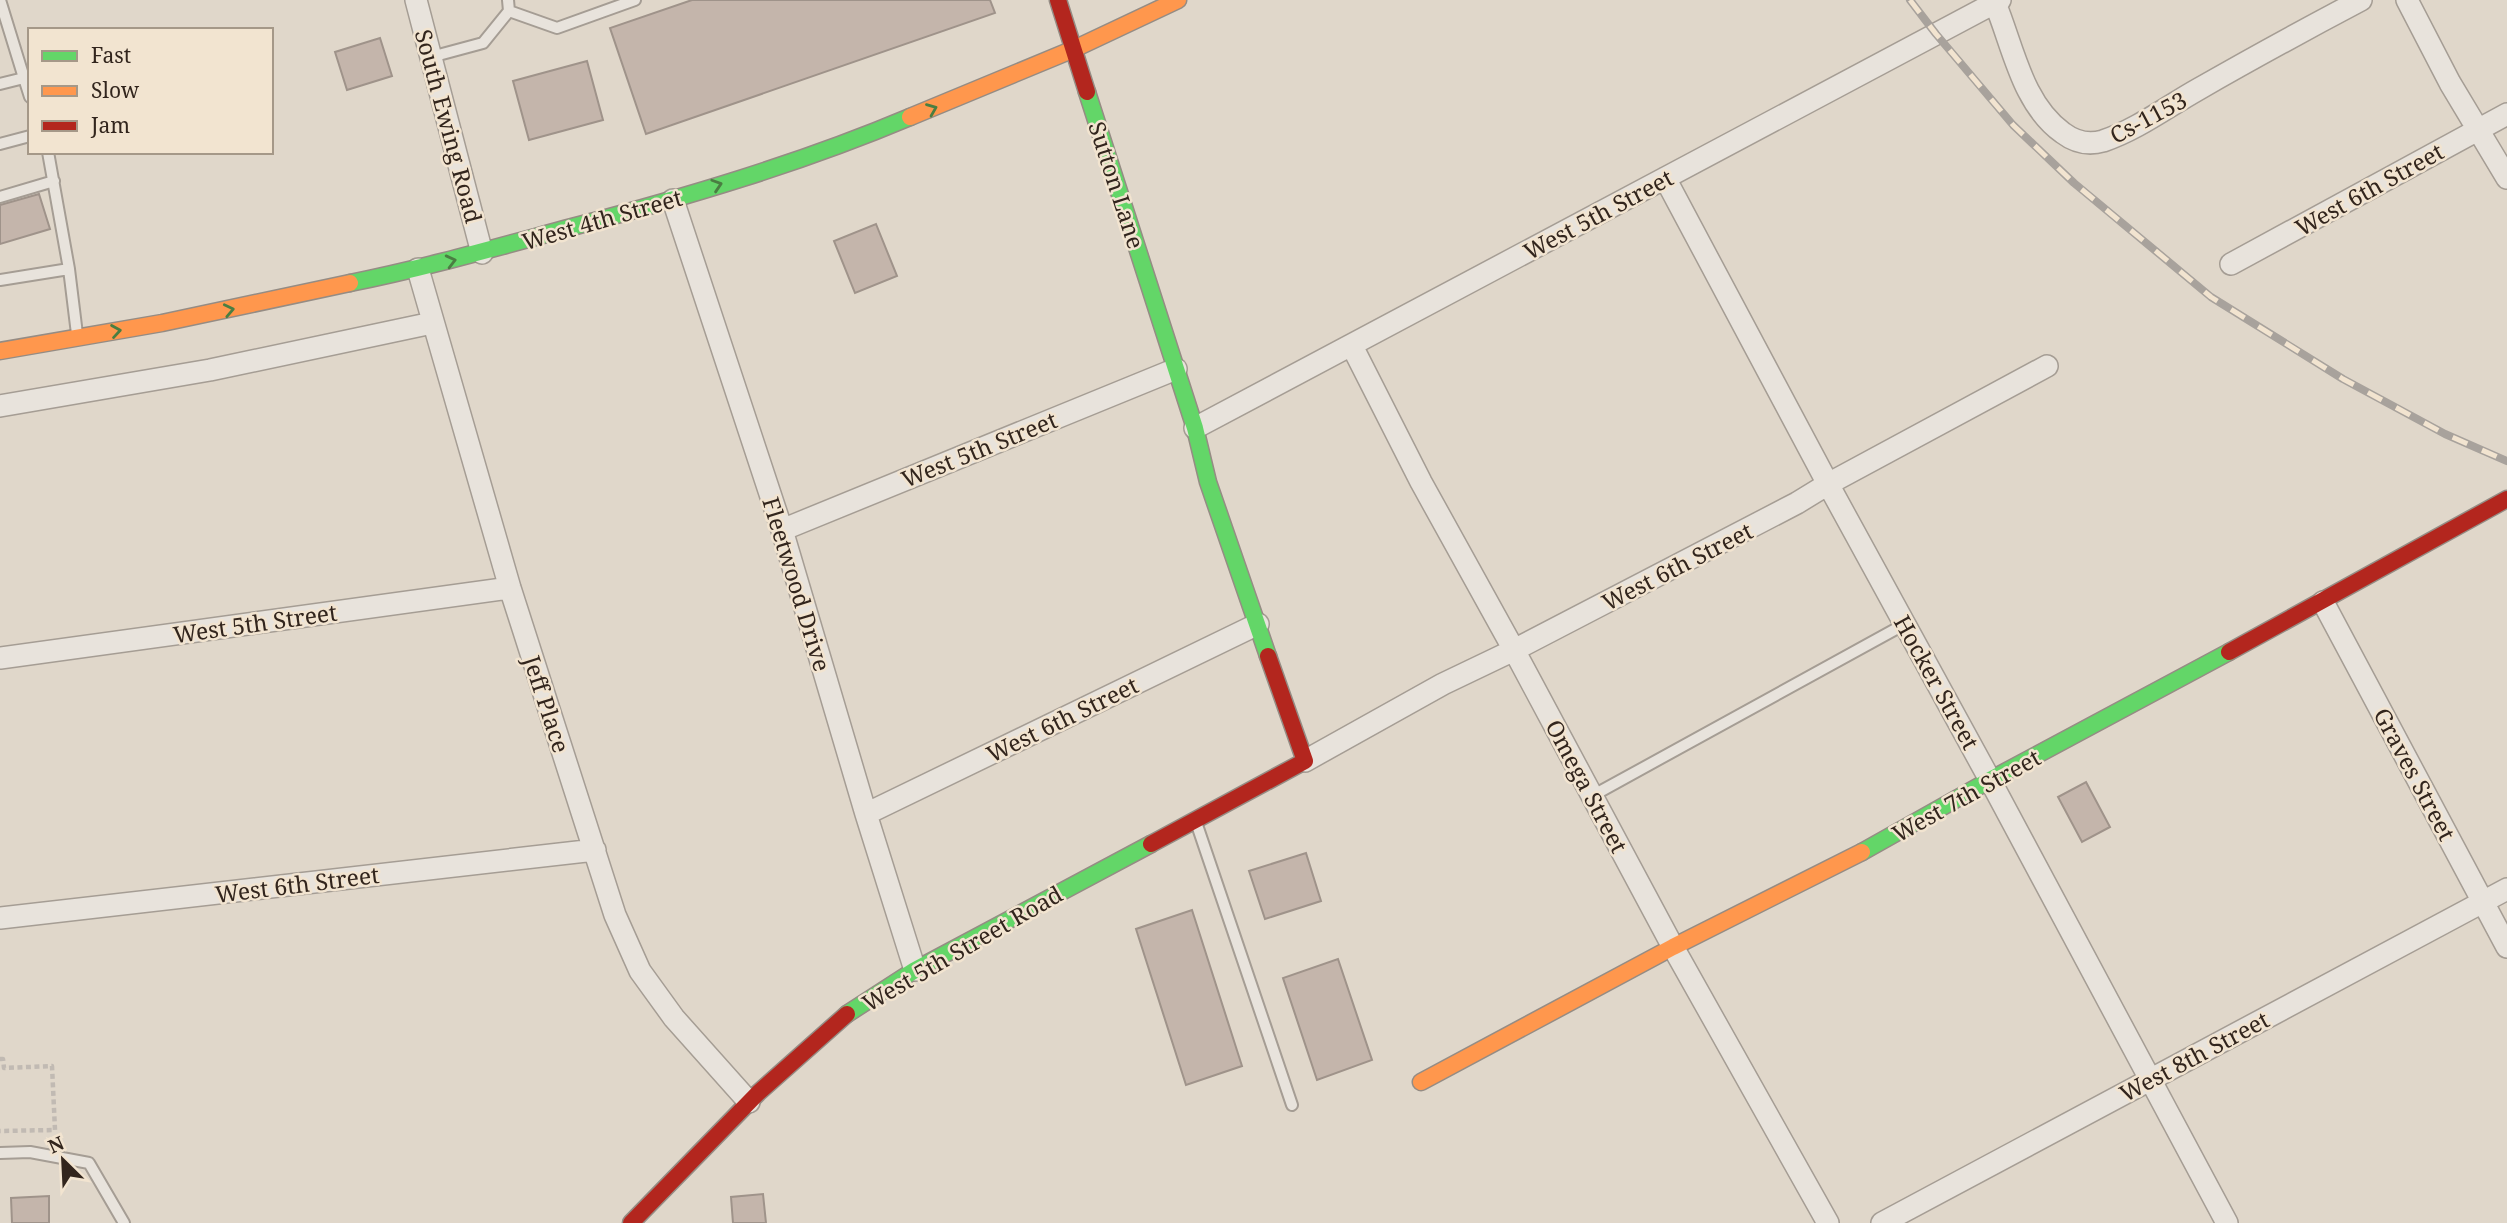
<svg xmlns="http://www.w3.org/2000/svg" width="2507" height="1223" viewBox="0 0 2507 1223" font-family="'Noto Serif',serif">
  <rect width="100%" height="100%" fill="#e0d7ca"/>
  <path fill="#c4b5ab" stroke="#9f938a" stroke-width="2" d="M692 0H990L995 13 646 134 610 28Z
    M380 38 392 76 347 90 335 52Z
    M587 61 603 120 529 140 513 81Z
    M39 194 50 229 0 244V205Z
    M876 224 897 276 855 293 834 241Z
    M2086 782 2110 827 2082 842 2058 797Z
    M1306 853 1321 901 1265 919 1249 871Z
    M1192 910 1242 1066 1186 1085 1136 929Z
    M1338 959 1372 1060 1317 1080 1283 978Z
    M763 1194 766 1223H733L731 1197Z
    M49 1196V1223H12L11 1198Z"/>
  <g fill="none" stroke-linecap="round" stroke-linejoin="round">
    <defs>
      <path id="lane" d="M509 11 557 28 635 0
        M431 57 483 43 509 11 508 0
        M24 78 30 97
        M0 84 24 78 0 0
        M0 144 30 136
        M48 152 69 269 77 334
        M0 197 54 181
        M0 280 69 269
        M1592 796 1905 624
        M1196 822 1292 1105
        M0 1153 30 1152 89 1163 124 1223"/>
      <path id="street" d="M416 0 482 253
        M2407 0 2450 83 2507 178
        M1995 3C2013 46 2022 104 2063 133 2075 142 2089 145 2103 141 2136 130 2167 107 2197 90 2251 59 2306 29 2361 0
        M1665 178 1828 484 1990 780 2227 1223
        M673 200 782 530 866 814 915 970
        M2231 264 2507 114
        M418 269 510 588 615 915 640 971 674 1018 749 1102
        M1352 346 1421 482 1514 650 1673 947 1828 1223
        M0 406 210 370 432 323
        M1195 428 2000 0
        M782 530 1176 369
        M2323 602 2507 947
        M0 658 510 588
        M1305 761 1443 684 1514 650 1797 503 1828 484 2047 366
        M866 814 1258 624
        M0 918 595 850
        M1882 1223 2507 889"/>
      <path id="fast" d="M1087 92 1195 428 1208 482 1268 656
        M350 283C425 268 498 247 572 227 686 197 801 163 910 117
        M1862 852 1990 780 2229 652
        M847 1014 915 970 1151 844"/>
      <path id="slow" d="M910 117 1074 49 1178 0
        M0 351 162 323 350 283
        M1421 1082 1673 947 1862 852"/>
      <path id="jam" d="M1058 0 1087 92
        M2229 652 2507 499
        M1151 844 1305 761 1268 656
        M631 1223 758 1093 847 1014"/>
    </defs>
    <use href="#lane" stroke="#a59d94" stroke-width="14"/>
    <use href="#street" stroke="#a59d94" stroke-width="24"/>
    <use href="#fast" stroke="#958c84" stroke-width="19"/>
    <use href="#slow" stroke="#958c84" stroke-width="19"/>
    <use href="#jam" stroke="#958c84" stroke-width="19"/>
    <path stroke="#c1bab3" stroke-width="4.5" stroke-dasharray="5 3.5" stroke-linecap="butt" d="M0 1059H3L4 1068 52 1066 55 1130 0 1131"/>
    <use href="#lane" stroke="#e8e3dc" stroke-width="10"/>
    <use href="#street" stroke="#e8e3dc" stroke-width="21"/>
    <use href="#fast" stroke="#63d668" stroke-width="16"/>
    <use href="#slow" stroke="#ff974d" stroke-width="16"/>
    <use href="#jam" stroke="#b3261e" stroke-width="16"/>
    <defs>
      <path id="rail" d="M1910 0 1936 34 2013 125 2074 183 2211 297 2343 379 2445 434 2507 461"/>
    </defs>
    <use href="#rail" stroke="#a8a29c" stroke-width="8"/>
    <use href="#rail" stroke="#f2e4d0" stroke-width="5" stroke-dasharray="16" stroke-linecap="butt"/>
  </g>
  <defs><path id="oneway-chevron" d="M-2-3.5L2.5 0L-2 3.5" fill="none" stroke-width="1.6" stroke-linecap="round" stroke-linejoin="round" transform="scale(1.75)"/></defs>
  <g stroke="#4a7e42">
    <use href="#oneway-chevron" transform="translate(932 109) rotate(-22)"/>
    <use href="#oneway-chevron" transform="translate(717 185) rotate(-18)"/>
    <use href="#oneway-chevron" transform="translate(451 261) rotate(-14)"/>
    <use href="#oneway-chevron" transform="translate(229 310) rotate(-12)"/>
    <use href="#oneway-chevron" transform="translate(116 331) rotate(-9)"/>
  </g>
  <g text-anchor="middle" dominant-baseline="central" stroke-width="5" stroke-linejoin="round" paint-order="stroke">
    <g font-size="23" fill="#32251d" stroke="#f2e4d0">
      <text transform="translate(2148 117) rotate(-28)">Cs-1153</text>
      <text transform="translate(449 126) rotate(75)">South Ewing Road</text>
      <text transform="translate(1117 185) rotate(72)">Sutton Lane</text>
      <text transform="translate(2369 189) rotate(-29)">West 6th Street</text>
      <text transform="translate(1598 214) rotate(-28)">West 5th Street</text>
      <text transform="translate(602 219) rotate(-16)">West 4th Street</text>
      <text transform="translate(979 449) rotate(-22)">West 5th Street</text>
      <text transform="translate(1677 566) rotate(-27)">West 6th Street</text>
      <text transform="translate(797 584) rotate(73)">Fleetwood Drive</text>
      <text transform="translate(255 623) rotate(-8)">West 5th Street</text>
      <text transform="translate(1937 682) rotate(61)">Hocker Street</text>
      <text transform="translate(547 704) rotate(72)">Jeff Place</text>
      <text transform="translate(1062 719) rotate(-26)">West 6th Street</text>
      <text transform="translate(2415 774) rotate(62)">Graves Street</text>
      <text transform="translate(1587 786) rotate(62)">Omega Street</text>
      <text transform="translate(1966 795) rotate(-29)">West 7th Street</text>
      <text transform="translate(297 884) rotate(-7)">West 6th Street</text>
      <text transform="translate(962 948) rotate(-30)">West 5th Street Road</text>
      <text transform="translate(2194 1056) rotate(-28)">West 8th Street</text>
    </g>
  </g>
  <rect x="28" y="28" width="245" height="126" fill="#f2e4d0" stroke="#a59888" stroke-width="2"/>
  <rect x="42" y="51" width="35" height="10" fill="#63d668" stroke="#a59888" stroke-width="2"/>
  <text x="91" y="63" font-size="21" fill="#32251d">Fast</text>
  <rect x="42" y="86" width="35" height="10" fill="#ff974d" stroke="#a59888" stroke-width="2"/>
  <text x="91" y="98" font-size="21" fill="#32251d">Slow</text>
  <rect x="42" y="121" width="35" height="10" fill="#b3261e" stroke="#a59888" stroke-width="2"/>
  <text x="91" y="133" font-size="21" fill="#32251d">Jam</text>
  <g transform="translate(63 1160) rotate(336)" stroke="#f2e4d0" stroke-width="5" paint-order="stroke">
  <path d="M0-5L12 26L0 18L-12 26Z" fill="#32251d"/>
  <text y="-10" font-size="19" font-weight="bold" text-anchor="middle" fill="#32251d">N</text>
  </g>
</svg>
